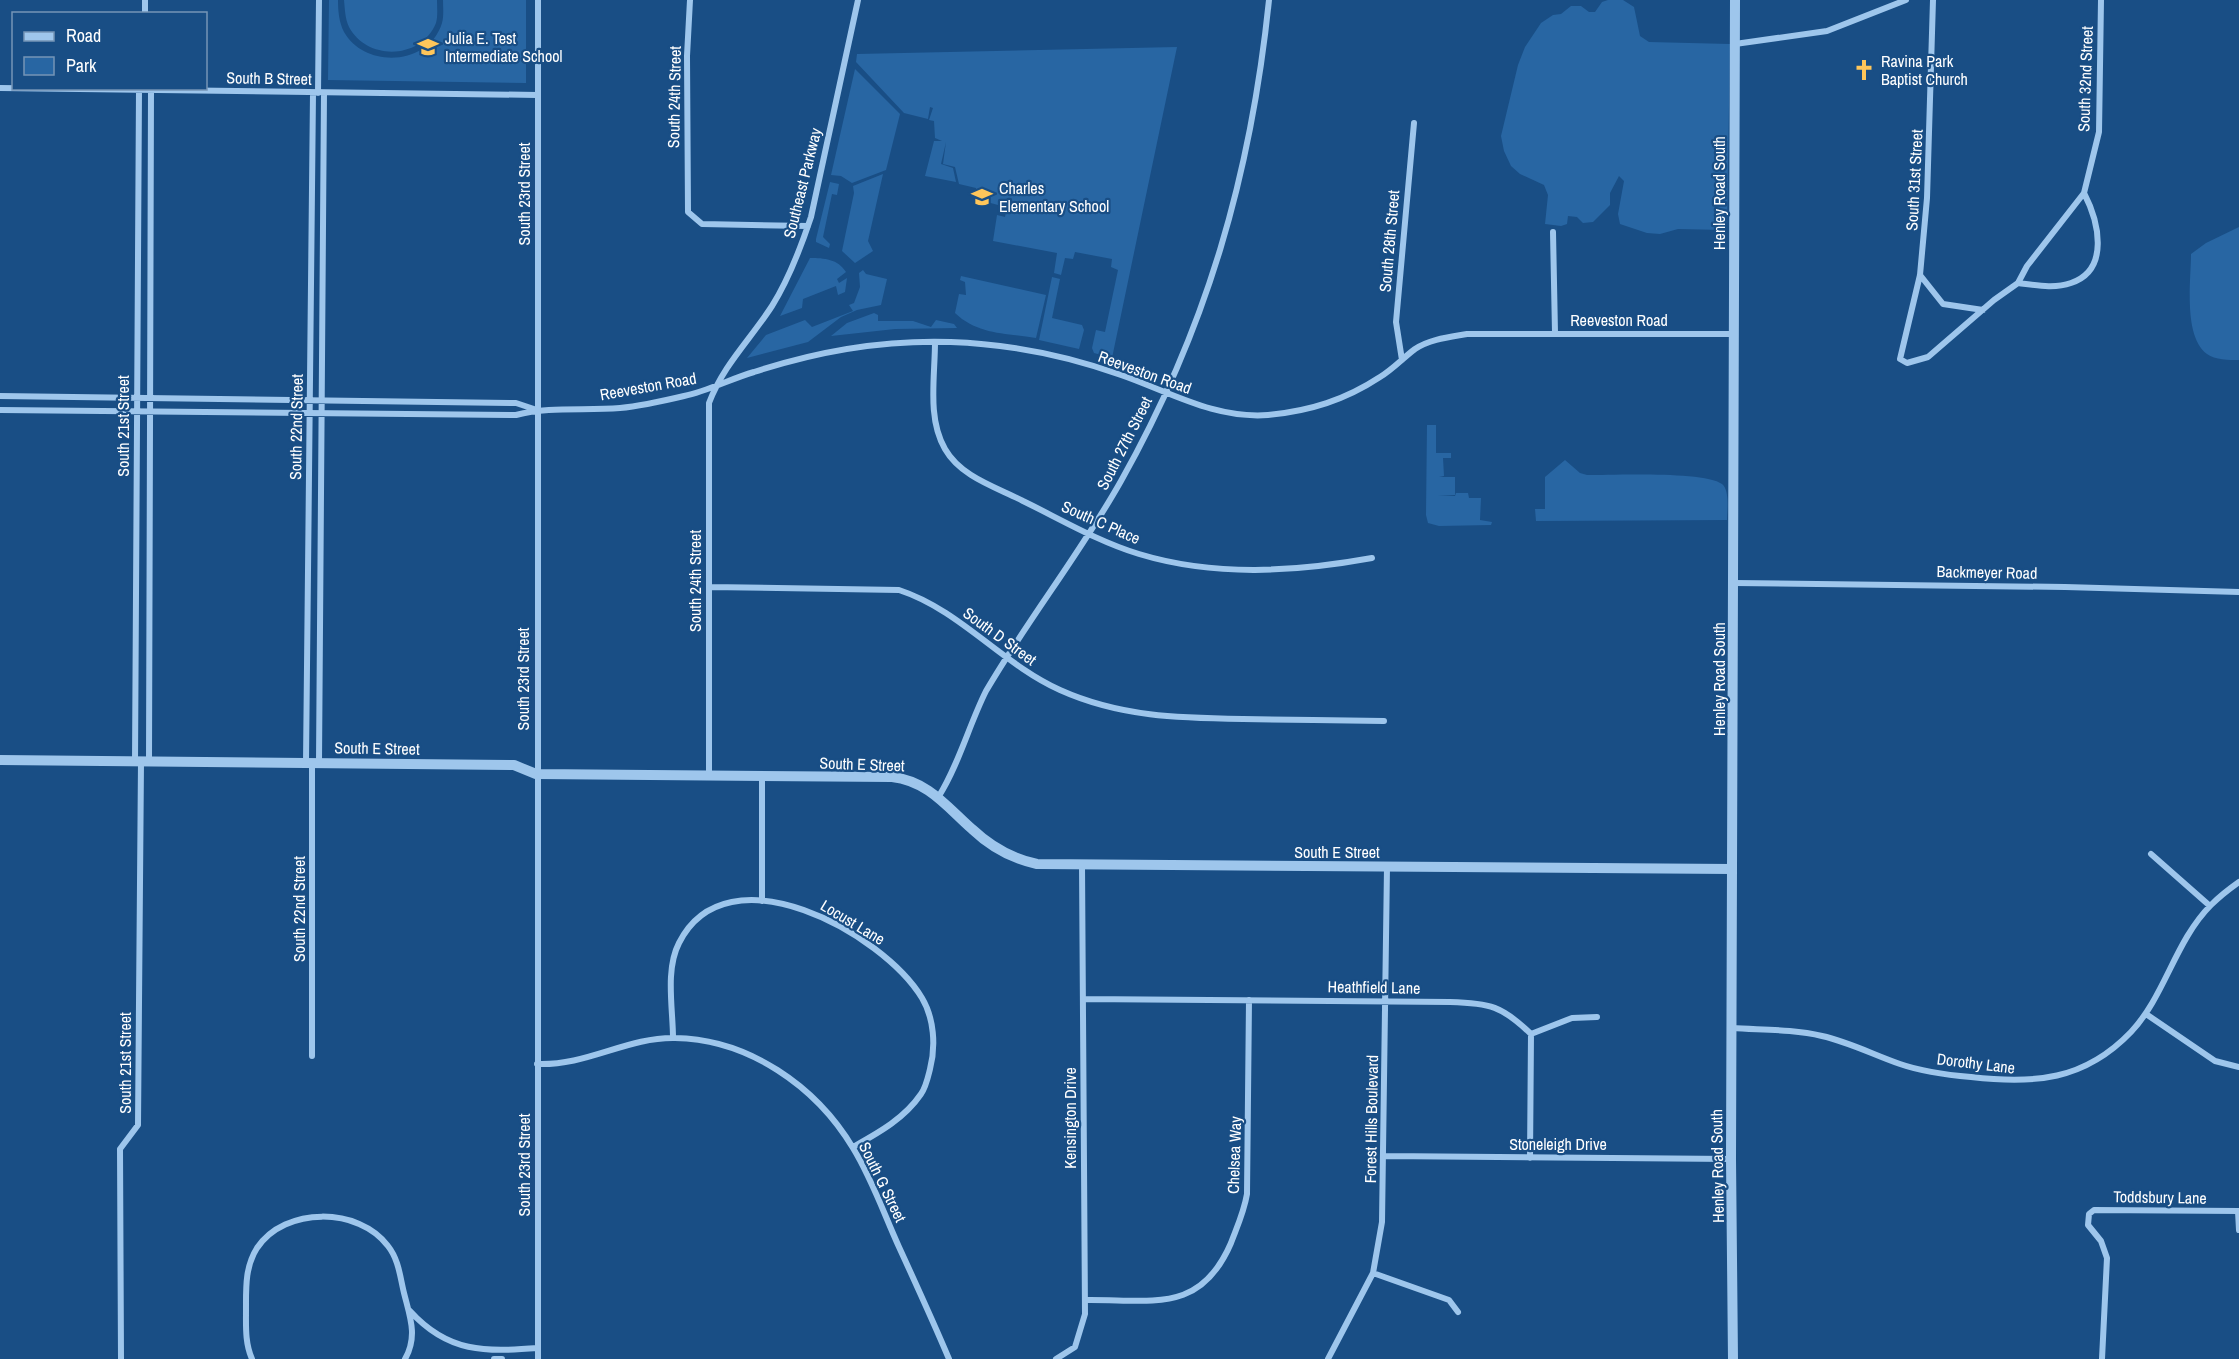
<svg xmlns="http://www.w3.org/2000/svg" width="2239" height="1359" viewBox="0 0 2239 1359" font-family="'Archivo Narrow',sans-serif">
  <rect width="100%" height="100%" fill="#194e85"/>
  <path fill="#2866a3" d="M329 0H338C338 11 339 22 344 32 365 69 429 66 442 23 444 16 443 7 443 0H526V83L328 80Z
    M344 0H437C437 7 438 16 436 23 421 60 367 61 349 27 345 18 345 10 344 0Z
    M1608 0H1623L1634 7 1640 36 1649 42 1730 44 1727 227 1724 230 1678 229 1660 234 1647 233 1620 224 1618 214 1624 181 1619 176 1610 193V205L1593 222 1583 223 1577 217 1568 216 1567 224 1561 226 1545 224 1548 195 1544 185 1520 174 1511 166 1504 151 1501 136 1518 65 1525 47 1541 23 1553 15 1561 14 1571 6H1581L1589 12H1595L1602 2Z
    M1177 47 1112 358 1094 353 1092 348 1096 330 1105 332 1118 270 1111 267 1112 259 1075 252 1073 259 1065 258 1061 275 1054 273 1057 253 993 241 997 215 1005 217 1008 201 1000 199 998 205 976 199V188L959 184 955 167 943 164 946 142 941 164 953 168 956 182 925 176 934 141H942L935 138 934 121 929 120 933 108 930 107 928 119 904 113 856 62 857 54Z
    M855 69 900 114 886 170 852 183 841 176 831 175Z
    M883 174 868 241 873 251 855 263 842 251 854 193 853 186Z
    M830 182 839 184 837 195 832 194 823 237 830 244 829 248 816 242V239Z
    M2239 227V360C2229 360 2215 360 2207 354 2183 336 2191 281 2191 254L2206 243Z
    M810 258C824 258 838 259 846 272L837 279 839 283 847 278 845 292 838 295 836 286 803 299 802 308 780 316Z
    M863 270 866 274 887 279 881 305 857 310 841 317 808 342 747 358 766 335 805 320 812 327 853 311 849 305 854 303 860 287 859 273Z
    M961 276 1046 295 1036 338C1006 333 978 335 955 313L959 294 966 295 965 282 960 280Z
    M1052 277 1060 279 1052 318 1082 325 1084 330 1079 349 1039 340Z
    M874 313 878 315V321H913L931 327 936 320 954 324 957 328 895 329 831 336 847 323Z
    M1427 425H1436V453H1451V458H1443L1444 476 1439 477H1455V495L1438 496H1455L1456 493H1468L1469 498H1481L1480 520 1492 522 1491 525 1439 526 1428 523 1426 515Z
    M1565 460 1580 473 1587 475C1613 475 1705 471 1722 484 1730 490 1727 511 1727 520L1536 521 1535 509H1545V477Z"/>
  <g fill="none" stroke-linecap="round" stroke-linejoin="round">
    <path stroke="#9ec6ec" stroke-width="6" d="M690 0 687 56 688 212 702 224 808 226
      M1933 0 1927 198 1920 275 1900 359 1907 363 1928 357 1994 300 2018 283 2027 266 2084 193 2099 132 2101 0
      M145 14V0
      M1735 44 1827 31 1906 0
      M0 88 537 95
      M318 93 319 0
      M1553 232 1555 333
      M1920 275 1943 304 1983 310
      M2018 283C2035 285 2054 289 2071 283 2110 270 2099 222 2084 193
      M935 342C935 377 927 418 945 449 961 477 996 487 1023 501 1060 519 1099 542 1139 554 1215 577 1295 572 1372 558
      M1402 360 1396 322 1414 123
      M0 396 516 403 537 410
      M0 410 516 415C550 406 585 411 620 408 641 406 663 401 684 396 708 391 730 379 754 372 833 346 917 335 1000 346 1041 351 1082 361 1121 375 1170 392 1214 419 1268 415 1310 411 1345 400 1380 377 1393 369 1403 358 1415 349 1430 339 1450 337 1467 334H1733
      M1734 583 2065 587 2239 592
      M709 587 899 590C960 610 1002 664 1060 690 1120 717 1179 718 1243 719 1290 720 1337 720 1384 721
      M135 762 139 90
      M149 762 151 90
      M306 762 313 93
      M319 762 324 93
      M709 776V403C724 364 750 340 772 306 789 279 801 247 811 217L858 0
      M939 796C959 764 969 725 986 691 1028 619 1080 554 1121 481 1207 328 1251 174 1269 0
      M2151 854 2210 906
      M762 901V776
      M1083 999 1450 1002C1490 1003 1502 1006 1531 1034L1530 1158
      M2146 1014 2215 1061 2239 1067
      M1732 1028C1762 1030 1793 1029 1822 1036 1849 1042 1874 1055 1900 1064 1923 1072 1947 1075 1971 1077 2034 1084 2084 1081 2131 1032 2165 996 2175 941 2211 905 2219 897 2229 889 2239 882
      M1531 1034 1572 1018 1597 1017
      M673 1038C673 1009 665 970 679 943 727 847 883 933 922 998 934 1018 936 1046 930 1069 928 1077 926 1087 921 1094 904 1119 878 1133 853 1147
      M312 1056V763
      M537 1064C587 1066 627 1037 675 1038 748 1039 816 1086 853 1148 872 1179 884 1214 899 1247 916 1284 933 1321 949 1359
      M1385 1156 1731 1159
      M2238 1211 2239 1230
      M1373 1273 1449 1300 1458 1312
      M1085 1300C1152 1299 1200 1315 1231 1243 1237 1227 1244 1212 1247 1194L1249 1000
      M410 1311C448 1353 485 1352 538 1348
      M121 1359 120 1149 138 1125 141 762
      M252 1359C245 1343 246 1327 246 1310 246 1288 245 1267 257 1248 285 1206 359 1207 388 1246 399 1260 400 1277 404 1293 410 1317 418 1336 405 1359
      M494 1359H502
      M538 1359V0
      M1056 1359 1075 1347 1085 1314 1082 865
      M1328 1359 1373 1273 1382 1222 1387 867
      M2102 1359 2107 1258 2101 1241 2088 1225 2089 1214 2094 1210 2239 1211"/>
    <path stroke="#9ec6ec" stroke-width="10" d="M0 760 514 765 536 774 892 777C928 781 947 807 972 829 990 846 1013 859 1037 864L1732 869
      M1733 1359 1731 1159 1735 0"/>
  </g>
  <defs>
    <symbol id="school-bare" viewBox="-9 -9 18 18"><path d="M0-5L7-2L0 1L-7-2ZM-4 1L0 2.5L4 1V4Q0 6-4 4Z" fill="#ffc65a" stroke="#194e85" stroke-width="2.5" paint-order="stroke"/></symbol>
    <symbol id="church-bare" viewBox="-9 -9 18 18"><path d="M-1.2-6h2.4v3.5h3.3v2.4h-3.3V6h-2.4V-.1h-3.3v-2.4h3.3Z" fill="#ffc65a" stroke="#194e85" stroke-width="2.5" paint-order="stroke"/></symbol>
  </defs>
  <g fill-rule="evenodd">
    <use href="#school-bare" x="413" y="32" width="30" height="30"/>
    <use href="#church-bare" x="1849" y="55" width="30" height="30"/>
    <use href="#school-bare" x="967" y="182" width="30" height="30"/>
  </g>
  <g text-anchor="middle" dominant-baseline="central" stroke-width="4.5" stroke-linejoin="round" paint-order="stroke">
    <g font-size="16" fill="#fff" stroke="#194e85" text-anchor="start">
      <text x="445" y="38">Julia E. Test<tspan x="445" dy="18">Intermediate School</tspan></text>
      <text x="1881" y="61">Ravina Park<tspan x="1881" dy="18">Baptist Church</tspan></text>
      <text x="999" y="188">Charles<tspan x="999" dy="18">Elementary School</tspan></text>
    </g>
    <g font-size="16" fill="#fff" stroke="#194e85">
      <text transform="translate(269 78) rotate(1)">South B Street</text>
      <text transform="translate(2085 79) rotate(-88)">South 32nd Street</text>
      <text transform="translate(674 97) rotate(-89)">South 24th Street</text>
      <text transform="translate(1914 180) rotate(-87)">South 31st Street</text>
      <text transform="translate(802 183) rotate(-76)">Southeast Parkway</text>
      <text transform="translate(1719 193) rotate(-90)">Henley Road South</text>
      <text transform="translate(524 194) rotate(-90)">South 23rd Street</text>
      <text transform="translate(1389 241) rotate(-85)">South 28th Street</text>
      <text x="1619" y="320">Reeveston Road</text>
      <text transform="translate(1145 372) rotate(20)">Reeveston Road</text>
      <text transform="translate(648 386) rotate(-10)">Reeveston Road</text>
      <text transform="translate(123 426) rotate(-90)">South 21st Street</text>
      <text transform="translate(296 427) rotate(-89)">South 22nd Street</text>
      <text transform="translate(1124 443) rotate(-63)">South 27th Street</text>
      <text transform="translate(1101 522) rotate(24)">South C Place</text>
      <text transform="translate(1987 572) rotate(1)">Backmeyer Road</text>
      <text transform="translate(695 581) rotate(-90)">South 24th Street</text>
      <text transform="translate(1000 636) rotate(36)">South D Street</text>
      <text transform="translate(523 679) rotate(-90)">South 23rd Street</text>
      <text transform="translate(1719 679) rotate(-90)">Henley Road South</text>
      <text transform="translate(377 748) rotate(1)">South E Street</text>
      <text transform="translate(862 764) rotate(2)">South E Street</text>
      <text x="1337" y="852">South E Street</text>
      <text transform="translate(299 909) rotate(-90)">South 22nd Street</text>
      <text transform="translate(853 922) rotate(31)">Locust Lane</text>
      <text transform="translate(1374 987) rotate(1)">Heathfield Lane</text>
      <text transform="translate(125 1063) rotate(-90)">South 21st Street</text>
      <text transform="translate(1976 1063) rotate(7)">Dorothy Lane</text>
      <text transform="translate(1070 1118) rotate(-90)">Kensington Drive</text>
      <text transform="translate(1371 1119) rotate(-89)">Forest Hills Boulevard</text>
      <text x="1558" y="1144">Stoneleigh Drive</text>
      <text transform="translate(1234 1155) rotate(-88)">Chelsea Way</text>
      <text transform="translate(524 1165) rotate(-90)">South 23rd Street</text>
      <text transform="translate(1717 1166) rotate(-91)">Henley Road South</text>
      <text transform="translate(883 1182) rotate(64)">South G Street</text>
      <text transform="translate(2160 1197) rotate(1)">Toddsbury Lane</text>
    </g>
  </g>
  <rect x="12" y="12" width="195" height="78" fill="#194e85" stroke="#7595b6" stroke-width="1.5"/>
  <rect x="24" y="32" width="30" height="9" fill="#9ec6ec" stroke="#7595b6" stroke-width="1.5"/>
  <text x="66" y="42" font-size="18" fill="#ffffff">Road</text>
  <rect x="24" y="57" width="30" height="18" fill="#2866a3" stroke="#7595b6" stroke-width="1.5"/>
  <text x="66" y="72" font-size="18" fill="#ffffff">Park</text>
</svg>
